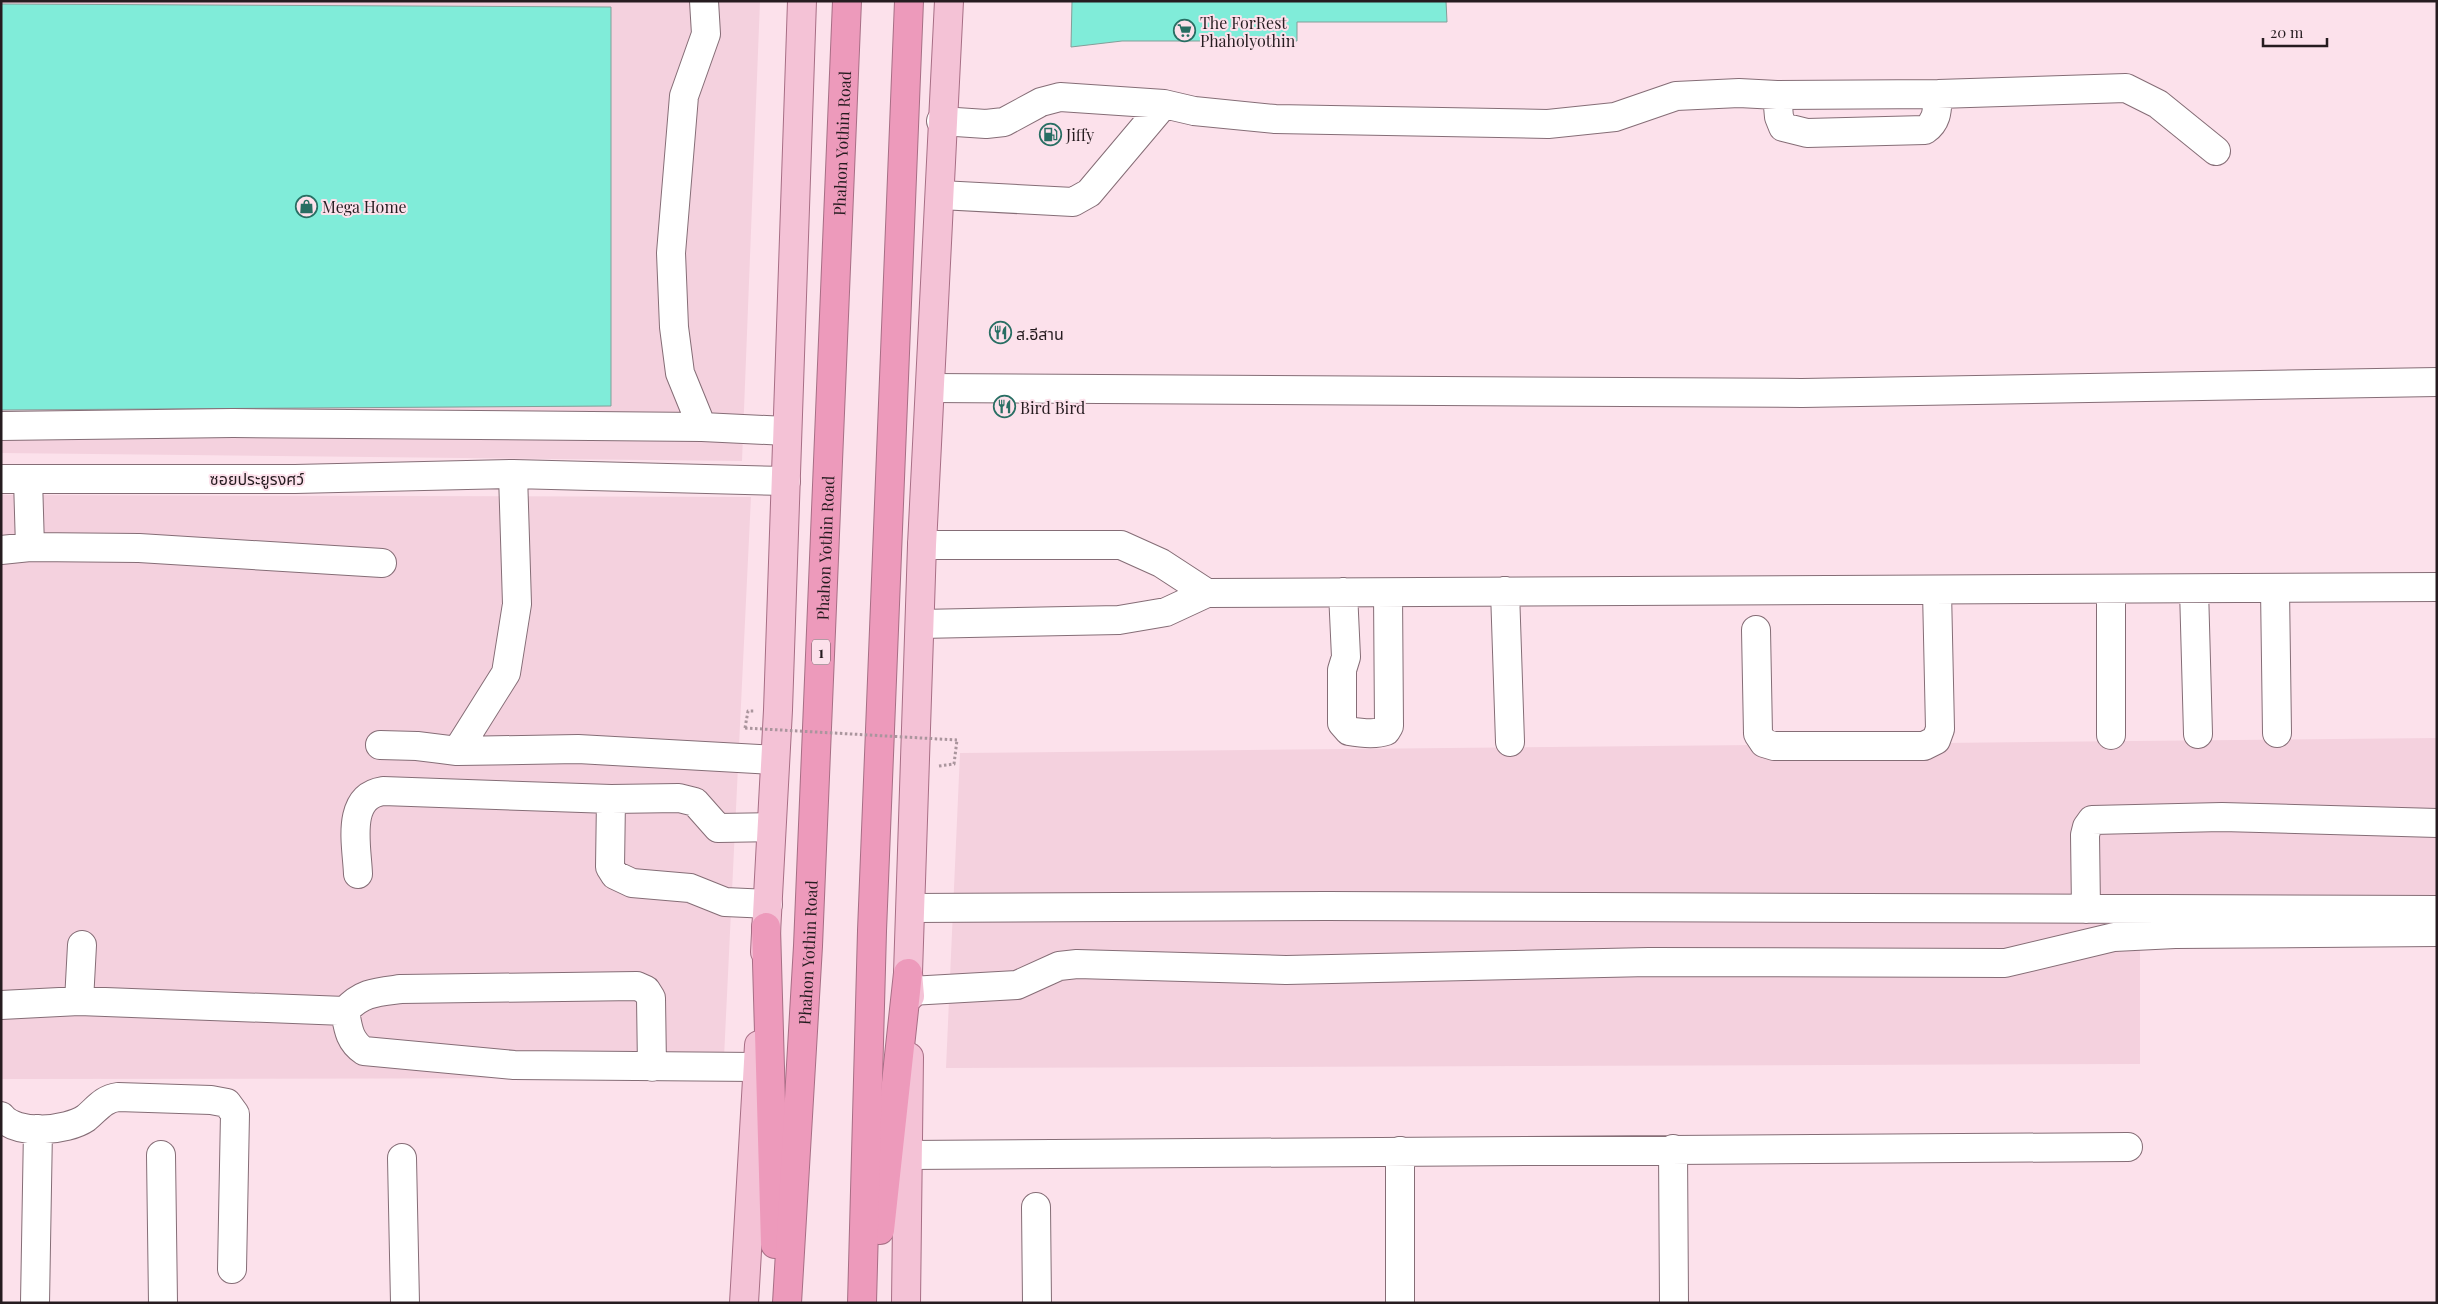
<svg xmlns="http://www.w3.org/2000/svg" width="2438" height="1304" viewBox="0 0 2438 1304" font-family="'Playfair Display','Noto Sans Thai',serif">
  <rect width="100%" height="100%" fill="#fce1eb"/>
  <path fill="#f4d1de" d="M1 1H760L742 461 1 453Z
    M1 495 751 497 723 1078 1 1079Z
    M2437 738V910L2140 914V1064L946 1068 960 753Z"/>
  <path fill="#80ecd9" stroke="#839f99" d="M1072 1H1446L1447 22H1297V41H1122L1071 47Z
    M1 4 611 7V406L1 410Z"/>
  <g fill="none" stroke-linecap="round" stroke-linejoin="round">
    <defs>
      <path id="minor" d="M1777 95 1779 117 1783 127 1807 133 1925 130C1938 121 1937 109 1938 94
        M941 121 986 124 1004 122 1041 102 1060 97 1164 104 1194 111 1275 119 1548 124 1615 117 1676 96 1739 93 1777 95 1938 94 2126 88 2158 104 2216 151
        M940 195 1073 202 1089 193 1164 104
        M930 388 1802 393 2437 382
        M1 426 233 423 702 427 786 431
        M702 427 680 373 674 327 671 253 684 96 706 34 704 1
        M1 479H295L513 474 786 481
        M28 479 30 547
        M922 545H1121L1161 563 1207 593
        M1 550 30 547 139 548 382 563
        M2194 589 2198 734
        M2275 589 2277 733
        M2111 590V735
        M1505 591 1510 742
        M1343 592 1346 657 1342 670V723L1349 731C1360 733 1375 735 1386 731L1389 726 1388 593
        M920 624 1119 620 1166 612 1207 593 2437 587
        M1756 630 1758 734 1764 743 1774 746H1924L1936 740 1940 729 1937 591
        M380 745 417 746 457 751 578 749 775 760
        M457 751 506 673 517 604 513 474
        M358 874C357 846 345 797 383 791L611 799
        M768 904 725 902 690 888 632 883 615 875 610 867 611 799 679 798 695 802 718 828 771 827
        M911 908 1326 906 2437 910
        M2086 909 2085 835 2087 827 2092 820 2222 817 2437 823
        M910 991 1017 985 1059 966 1077 964 1286 970 1649 962 2005 963 2114 937 2175 934 2437 932
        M79 1001 82 945
        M1 1005 79 1001 345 1011C362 992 377 992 401 989L637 986 646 990 651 998 652 1067
        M345 1011C348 1028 349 1041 364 1051L514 1065 757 1067
        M1 1116C16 1136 67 1131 86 1118 97 1109 103 1099 118 1097L211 1100 227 1103 235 1114 232 1269
        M1673 1149 1674 1303
        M1400 1151V1303
        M161 1155 163 1303
        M908 1155 2128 1147
        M402 1158 405 1303
        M1036 1207 1037 1303
        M35 1303 38 1129"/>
      <path id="major" d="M765 952 778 710 802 1
        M910 996 908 973 922 545 949 1
        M744 1303 759 1045
        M906 1303 909 1057"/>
      <g id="highway">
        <path d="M766 927 775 1244"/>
        <path d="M880 1230 908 973"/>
        <path id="s1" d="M787 1303 808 946 847 1"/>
        <path d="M862 1303 872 931 909 1"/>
      </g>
    </defs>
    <use href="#minor" stroke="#856d76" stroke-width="30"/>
    <use href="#major" stroke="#a76e85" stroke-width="30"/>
    <use href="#highway" stroke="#a76e85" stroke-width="30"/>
    <path stroke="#aa959d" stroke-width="3" stroke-dasharray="2.5 2.5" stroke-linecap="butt" d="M745 728 748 711H755
      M939 766 954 764 957 740"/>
    <use href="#minor" stroke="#fff" stroke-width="28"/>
    <use href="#major" stroke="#f4c2d6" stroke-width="28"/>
    <use href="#highway" stroke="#ed9abb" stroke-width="28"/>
    <path stroke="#aa959d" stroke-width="3" stroke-dasharray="2.5 2.5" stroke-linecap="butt" d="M745 728 957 740"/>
  </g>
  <defs>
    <symbol id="supermarket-ring" viewBox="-11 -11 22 22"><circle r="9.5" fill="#fce1eb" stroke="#286e63" stroke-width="1.5"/><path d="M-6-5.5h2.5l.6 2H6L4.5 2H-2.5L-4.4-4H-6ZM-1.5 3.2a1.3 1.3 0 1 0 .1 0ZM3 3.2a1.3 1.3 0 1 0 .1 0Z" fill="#286e63"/></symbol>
    <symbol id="fuel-ring" viewBox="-11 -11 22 22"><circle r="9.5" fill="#fce1eb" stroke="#286e63" stroke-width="1.5"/><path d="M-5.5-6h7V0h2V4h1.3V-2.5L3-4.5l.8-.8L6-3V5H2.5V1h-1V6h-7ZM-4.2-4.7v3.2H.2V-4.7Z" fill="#286e63"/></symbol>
    <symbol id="shop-ring" viewBox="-11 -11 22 22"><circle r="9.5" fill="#fce1eb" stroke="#286e63" stroke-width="1.5"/><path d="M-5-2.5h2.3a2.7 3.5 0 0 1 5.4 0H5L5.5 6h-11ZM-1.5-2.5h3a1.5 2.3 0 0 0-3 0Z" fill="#286e63"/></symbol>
    <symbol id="restaurant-ring" viewBox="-11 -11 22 22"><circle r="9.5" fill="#fce1eb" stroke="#286e63" stroke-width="1.5"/><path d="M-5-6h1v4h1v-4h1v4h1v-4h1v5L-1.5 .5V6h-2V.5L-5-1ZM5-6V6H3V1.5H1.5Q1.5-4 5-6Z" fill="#286e63"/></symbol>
  </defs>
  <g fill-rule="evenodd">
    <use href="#supermarket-ring" x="1172" y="18" width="25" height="25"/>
    <use href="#fuel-ring" x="1038" y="122" width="25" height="25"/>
    <use href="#shop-ring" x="294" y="194" width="25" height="25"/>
    <use href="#restaurant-ring" x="988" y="320" width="25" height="25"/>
    <use href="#restaurant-ring" x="992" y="394" width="25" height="25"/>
  </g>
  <g text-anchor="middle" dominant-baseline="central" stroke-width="4" stroke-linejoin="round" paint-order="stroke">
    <rect fill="#fce1eb" stroke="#66575d" stroke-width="1" x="812" y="639.5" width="18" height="25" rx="4"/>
    <g font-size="15" font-weight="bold" fill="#261c20">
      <text x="821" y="652">1</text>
    </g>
    <g font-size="16" fill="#261c20" stroke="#fce1eb" text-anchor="start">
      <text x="1200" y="22">The ForRest<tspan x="1200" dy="18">Phaholyothin</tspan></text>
      <text x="1066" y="134">Jiffy</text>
      <text x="322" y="206">Mega Home</text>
      <text x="1016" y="333">ส.อีสาน</text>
      <text x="1020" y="407">Bird Bird</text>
    </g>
    <g font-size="16" fill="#261c20" stroke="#fce1eb">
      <text stroke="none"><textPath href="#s1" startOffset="1161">Phahon Yothin Road</textPath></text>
      <text x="257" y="478">ซอยประยูรงศว์</text>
      <text stroke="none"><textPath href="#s1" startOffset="756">Phahon Yothin Road</textPath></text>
      <text stroke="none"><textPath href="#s1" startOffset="351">Phahon Yothin Road</textPath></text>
    </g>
  </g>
  <rect width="2438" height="1304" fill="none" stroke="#261c20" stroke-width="5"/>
  <path d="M2263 38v8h64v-8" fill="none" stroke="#261c20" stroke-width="2.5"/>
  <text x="2270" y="38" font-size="15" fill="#261c20" stroke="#fce1eb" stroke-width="4" paint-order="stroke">20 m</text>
</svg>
